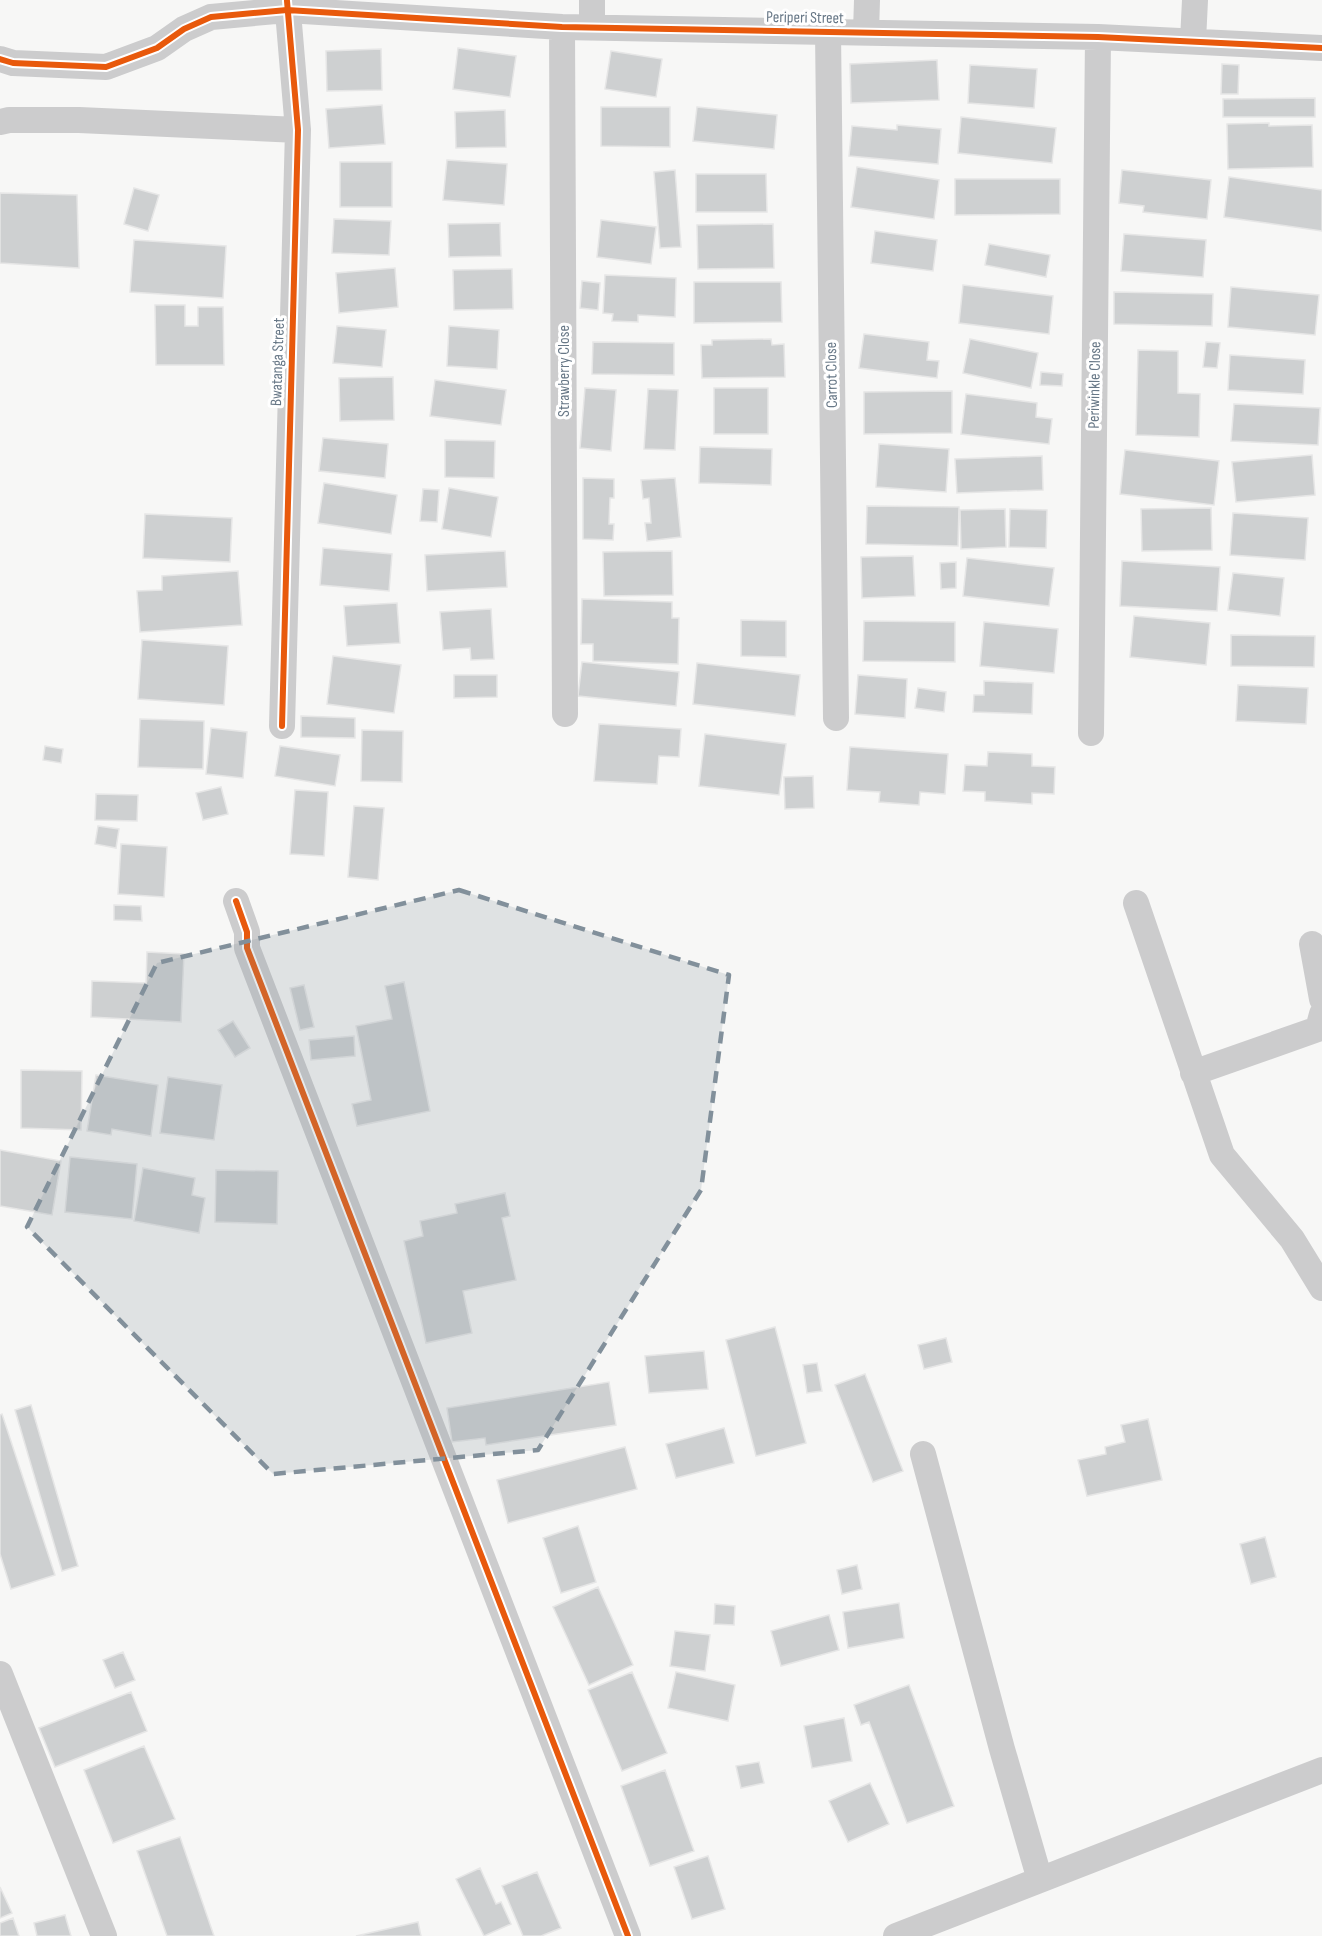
<svg xmlns="http://www.w3.org/2000/svg" width="1322" height="1936" viewBox="0 0 1322 1936" font-family="'Sofia Sans Condensed',sans-serif">
  <rect width="100%" height="100%" fill="#f7f7f6"/>
  <path fill="#ced0d1" stroke="#e6e6e6" stroke-width="1.5" d="M458 48 516 56 510 97 453 89Z
    M381 49 382 90 327 91 326 51Z
    M611 51 662 59 656 97 605 89Z
    M937 60 939 100 851 103 850 64Z
    M1222 64 1239 65 1238 94H1221Z
    M970 65 1037 69 1034 108 968 103Z
    M1315 98V117H1223V99Z
    M382 105 385 144 329 148 326 109Z
    M601 107H670V147L601 146Z
    M697 107 777 115 774 149 693 141Z
    M505 110 506 147 456 148 455 112Z
    M961 117 1056 128 1052 163 958 153Z
    M1269 123V126L1312 125 1313 167 1228 169 1227 124Z
    M897 125 941 129 938 164 849 156 852 126 897 130Z
    M447 160 507 164 504 205 443 200Z
    M340 162H392V207H340Z
    M857 167 939 180 934 219 851 207Z
    M675 170 681 247 660 248 654 172Z
    M1122 170 1211 180 1207 219 1143 212 1144 206 1119 203Z
    M696 174H766L767 212H696Z
    M1229 177 1322 190V231L1224 217Z
    M955 179H1060V214L955 215Z
    M134 188 159 195 148 231 124 224Z
    M0 193 77 195 79 268 0 263Z
    M334 219 391 221 389 255 332 253Z
    M601 220 656 227 651 264 597 257Z
    M500 223 501 256 449 257 448 224Z
    M773 224 774 268 698 269 697 225Z
    M875 231 937 240 933 271 871 263Z
    M1124 234 1206 240 1203 277 1121 271Z
    M134 240 226 246 223 298 130 292Z
    M989 244 1050 255 1046 277 985 265Z
    M395 268 398 307 339 313 336 273Z
    M512 269 513 309 454 310 453 270Z
    M605 275 676 278 675 317 638 315V322L612 321 613 314 603 313Z
    M582 281 600 283 598 310 580 308Z
    M694 282H781L782 322 694 323Z
    M963 285 1053 296 1049 334 959 323Z
    M1231 287 1319 295 1315 335 1228 327Z
    M1114 292 1213 294 1212 326 1114 324Z
    M155 305H185V326H198V307H223L224 365H156Z
    M337 326 386 330 382 367 333 363Z
    M449 326 499 330 497 369 447 366Z
    M864 334 929 342 927 360 939 361 937 378 859 368Z
    M771 339 772 345 784 344 785 377 702 378 701 345H712V340Z
    M970 339 1038 353 1031 388 963 373Z
    M593 342 674 343V375L592 374Z
    M1206 342 1220 343 1217 368 1203 367Z
    M1138 350 1178 351V393L1200 394 1199 437 1136 435Z
    M1230 355 1305 360 1303 394 1228 390Z
    M1041 372 1063 374 1062 386 1040 385Z
    M393 377 394 420 340 421 339 378Z
    M435 380 506 390 501 425 430 416Z
    M585 388 616 390 611 451 580 448Z
    M714 388H768V434H714Z
    M648 389 678 390 675 450 644 449Z
    M952 391V433L864 434V392Z
    M966 394 1037 403 1036 417 1052 419 1049 444 961 434Z
    M1234 404 1320 408 1318 445 1231 441Z
    M323 438 388 444 385 478 319 471Z
    M445 440 495 441 494 478 445 477Z
    M879 444 949 449 946 492 876 487Z
    M700 447 772 449 771 485 699 483Z
    M1125 450 1219 461 1214 505 1120 494Z
    M1312 455 1315 495 1236 502 1232 462Z
    M1042 456 1043 490 957 493 955 459Z
    M583 478 614 479V498H610L609 524H614L613 540 583 539Z
    M675 478 681 537 647 541 645 523H651L649 498 643 499 641 480Z
    M324 483 397 495 391 534 318 523Z
    M449 488 498 497 491 537 442 529Z
    M423 489 439 490 437 522 420 521Z
    M867 506 959 507 958 546 866 544Z
    M1211 508 1212 550 1142 551 1141 509Z
    M1005 509 1006 547 961 549 960 510Z
    M1010 509 1047 510 1046 548 1009 547Z
    M1233 513 1308 518 1305 560 1230 555Z
    M145 514 232 518 230 562 143 558Z
    M323 548 392 554 389 591 320 585Z
    M505 551 507 587 427 591 425 555Z
    M672 551 673 595 604 596 603 552Z
    M913 556 915 596 862 598 861 557Z
    M967 558 1054 568 1049 606 963 596Z
    M1122 561 1220 567 1217 611 1120 606Z
    M956 562V588L941 589 940 563Z
    M238 571 242 625 140 632 137 591 162 590V576Z
    M1233 573 1284 578 1280 616 1228 610Z
    M582 599 672 602V618H679L678 664 593 661V644H581Z
    M397 603 400 643 347 646 344 606Z
    M491 609 494 659 471 660 470 648 443 650 440 612Z
    M1134 616 1210 623 1206 665 1130 657Z
    M741 620 786 621V657L741 656Z
    M864 621 955 622V662L863 661Z
    M984 622 1058 629 1054 673 980 666Z
    M1231 635 1315 636 1314 667 1231 666Z
    M142 640 228 646 224 705 138 699Z
    M333 656 401 665 394 713 327 704Z
    M582 662 679 672 676 706 578 696Z
    M697 663 800 675 795 716 693 704Z
    M454 675H497V697L454 698Z
    M858 675 907 679 905 718 855 714Z
    M984 681 1033 683 1032 714 973 712 974 695H984Z
    M1238 685 1308 688 1306 724 1236 721Z
    M918 688 946 692 944 712 915 708Z
    M301 716 355 718V738L301 737Z
    M140 719 204 721 203 769 138 767Z
    M599 724 681 729 679 757 659 756 657 784 594 781Z
    M211 728 247 732 243 778 206 774Z
    M362 730 403 731 402 782 361 781Z
    M705 734 786 744 779 795 699 786Z
    M45 746 63 749 61 763 43 760Z
    M280 746 340 755 335 786 275 776Z
    M850 747 948 754 945 794 920 792 919 805 879 802 880 792 847 790Z
    M988 752 1032 754V766L1055 767 1054 794 1032 793V804L985 801V792L963 791 965 765 987 766Z
    M813 776 814 808 785 809 784 777Z
    M221 787 228 814 203 820 196 793Z
    M295 790 328 792 324 856 290 854Z
    M96 794 138 795 137 821 95 820Z
    M354 806 384 808 378 880 348 877Z
    M98 826 119 829 116 848 95 844Z
    M121 844 167 847 164 897 118 894Z
    M114 905 141 906 142 921 114 920Z
    M147 952 184 954 181 1022 91 1017 92 981 146 983Z
    M404 982 430 1111 357 1126 352 1104 371 1100 356 1026 392 1019 385 986Z
    M304 985 314 1027 300 1030 290 988Z
    M233 1021 250 1048 235 1057 218 1030Z
    M354 1036 355 1056 311 1060 309 1040Z
    M21 1070 82 1071 81 1130 21 1128Z
    M96 1075 158 1085 151 1136 112 1129 111 1135 87 1131Z
    M168 1077 222 1085 214 1140 160 1133Z
    M0 1150 61 1161 52 1215 0 1206Z
    M70 1157 137 1164 132 1219 65 1212Z
    M143 1168 195 1178 192 1195 205 1198 199 1233 134 1221Z
    M216 1170 278 1171 277 1224 215 1222Z
    M505 1193 510 1216 502 1218 516 1280 463 1291 472 1333 426 1343 404 1241 423 1236 420 1221 457 1213 455 1204Z
    M775 1327 806 1443 756 1456 726 1340Z
    M946 1338 952 1362 924 1369 918 1345Z
    M704 1351 708 1389 649 1393 645 1356Z
    M817 1363 822 1391 807 1393 803 1365Z
    M865 1374 903 1471 873 1482 835 1385Z
    M609 1382 616 1425 486 1445 485 1438 452 1442 447 1408Z
    M31 1405 78 1566 62 1571 15 1410Z
    M2 1414 55 1575 11 1589 0 1554V1415Z
    M1148 1419 1162 1480 1087 1496 1078 1460 1106 1454 1105 1447 1125 1442 1121 1425Z
    M724 1428 734 1463 676 1478 666 1444Z
    M625 1447 637 1489 508 1523 497 1480Z
    M578 1526 596 1582 561 1593 543 1538Z
    M1265 1537 1276 1577 1251 1584 1240 1544Z
    M857 1565 862 1589 842 1594 837 1570Z
    M598 1587 633 1665 589 1685 553 1607Z
    M899 1603 904 1638 848 1648 843 1612Z
    M715 1604 735 1606 734 1625 714 1624Z
    M829 1615 839 1650 781 1666 771 1631Z
    M675 1631 710 1635 705 1671 670 1666Z
    M123 1652 135 1680 115 1688 103 1660Z
    M632 1672 667 1753 622 1771 588 1690Z
    M676 1672 735 1685 728 1721 668 1708Z
    M909 1685 954 1806 907 1823 869 1722 861 1725 854 1705Z
    M131 1692 147 1731 55 1767 39 1728Z
    M844 1718 852 1761 812 1768 804 1726Z
    M144 1746 175 1819 113 1843 84 1770Z
    M759 1762 764 1783 741 1788 736 1766Z
    M665 1770 694 1851 650 1866 621 1786Z
    M870 1783 889 1824 848 1842 829 1801Z
    M180 1837 214 1936H167L137 1851Z
    M708 1856 725 1909 692 1919 674 1867Z
    M480 1868 496 1904 501 1902 511 1924 484 1936 456 1879Z
    M537 1872 561 1928 541 1936H523L502 1886Z
    M0 1887 12 1913 0 1918Z
    M65 1915 71 1936H37L34 1923Z
    M13 1918 19 1936H0V1923Z
    M418 1922 421 1936H356Z"/>
  <g fill="none" stroke-linecap="round" stroke-linejoin="round">
    <path stroke="#cccccd" stroke-width="26" d="M592 0V27
      M562 27 565 714
      M828 32 836 718
      M866 32 867 0
      M1193 41 1195 0
      M0 59 13 63 106 67 157 48 184 29 211 17 287 10 562 27 1098 37 1322 48
      M0 122 9 120H79L298 130
      M282 726 298 130 287 0
      M1091 733 1098 37
      M236 901 247 932V948L628 1936
      M1136 903 1222 1155 1292 1239 1322 1288
      M1312 944 1322 999
      M1193 1073 1318 1029 1322 1014
      M923 1454 1002 1749 1040 1880
      M0 1674 104 1936
      M896 1936 1322 1770"/>
    <defs>
      <path id="cycleway" d="M0 59 13 63 106 67 157 48 184 29 211 17 287 10 562 27 1098 37 1322 48
        M282 726 298 130 287 1
        M236 901 247 932V948L628 1936"/>
    </defs>
    <use href="#cycleway" stroke="#fff" stroke-width="10"/>
    <use href="#cycleway" stroke="#e8590c" stroke-width="6"/>
  </g>
  <path fill="#82909b" fill-opacity="0.2" stroke="#82909b" stroke-width="4.5" stroke-dasharray="12 8" stroke-linejoin="round" d="M459 890 729 975 701 1190 538 1450 273 1474 27 1227 157 963Z"/>
  <g text-anchor="middle" dominant-baseline="central" stroke-width="6" stroke-linejoin="round" paint-order="stroke">
    <g font-size="16" fill="#677786" stroke="#fff">
      <text transform="translate(805 18) rotate(1)">Periperi Street</text>
      <text transform="translate(278 362) rotate(-88)">Bwatanga Street</text>
      <text transform="translate(564 371) rotate(-90)">Strawberry Close</text>
      <text transform="translate(832 375) rotate(-91)">Carrot Close</text>
      <text transform="translate(1095 385) rotate(-89)">Periwinkle Close</text>
    </g>
  </g>
</svg>
